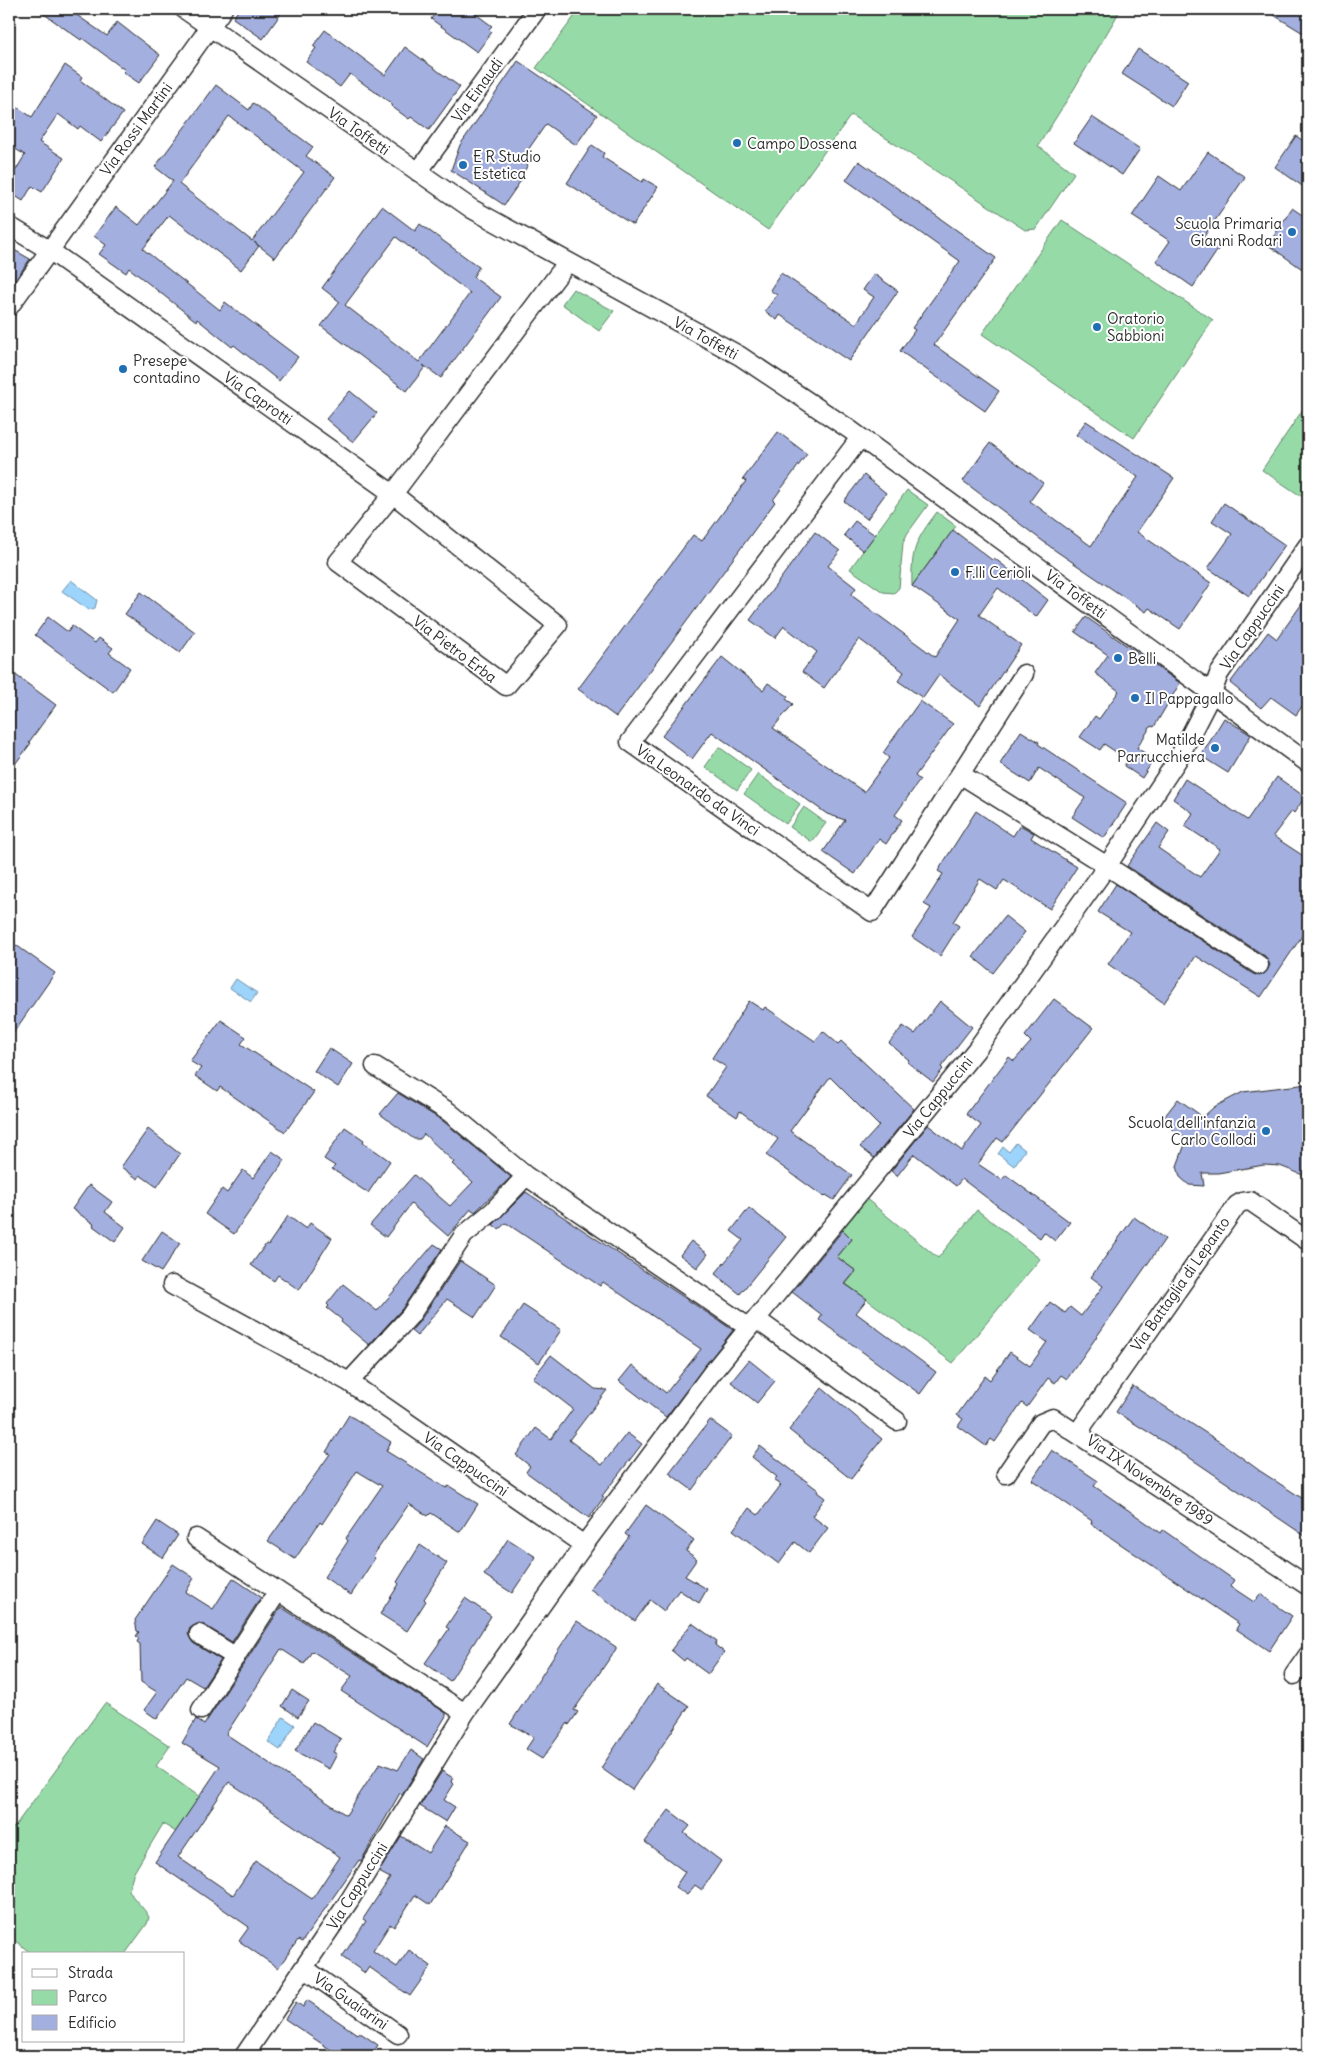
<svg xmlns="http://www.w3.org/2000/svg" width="1317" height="2065" viewBox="0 0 1317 2065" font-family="Delius,sans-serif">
  <rect width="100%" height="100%" fill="#fff"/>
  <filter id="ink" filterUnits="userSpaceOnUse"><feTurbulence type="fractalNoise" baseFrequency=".02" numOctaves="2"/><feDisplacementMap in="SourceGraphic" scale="10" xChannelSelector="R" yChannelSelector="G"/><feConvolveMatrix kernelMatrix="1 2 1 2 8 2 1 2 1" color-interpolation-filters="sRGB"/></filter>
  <g filter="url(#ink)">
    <path fill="#96dba7" stroke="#608369" d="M580 9H1121L1074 89 1038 146 1074 173 1036 229 1025 230 851 115 768 230 536 68Z
      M1062 220 1213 320 1134 438 982 334Z
      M573 289 614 311 599 331 562 304Z
      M1308 402V486L1301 496 1262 470Z
      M907 490 928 505 907 534 903 543 899 588 894 593 883 592 850 569Z
      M937 512 956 526 912 586C911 550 915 541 937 512Z
      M719 747 751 770 737 790 705 767Z
      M758 774 800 804 786 824 744 794Z
      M804 807 826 823 812 842 790 827Z
      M864 1197 938 1258 977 1210 1040 1259 953 1363 846 1284 856 1271 837 1257 852 1239 840 1227Z
      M105 1703 170 1746 156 1766 200 1797 176 1832 163 1824 133 1874 129 1890C134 1901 143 1906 149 1917L147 1924 125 1954H32L9 1936V1834Z"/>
    <path fill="#9cd4fb" stroke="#6f90a8" d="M71 580 97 600 95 608 89 610 62 591Z
      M236 979 257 993 251 1002 230 988Z
      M1016 1143 1025 1150 1014 1166 998 1154 1003 1147 1009 1152Z
      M283 1717 295 1725 280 1750 268 1742Z"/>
    <path fill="#a3afdf" stroke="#2b2b2b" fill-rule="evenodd" d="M37 9H68L107 36 117 22 160 55 139 83 123 72 125 70 82 38 81 40Z
      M239 9H284L263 39 233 18Z
      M438 9H469L492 26 489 29 492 32 477 52 431 19Z
      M1264 9H1308V36Z
      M325 30 385 75 405 47 460 87 429 130 411 117 409 119 391 106 392 104 350 74 340 87 306 62 316 48 313 46Z
      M1138 49 1188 81 1172 106 1122 74Z
      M518 61 597 115 576 145 546 124 521 160 528 165 520 178 522 179 504 205 451 170 460 145Z
      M65 65 82 77 80 80 123 113 101 142 80 126 78 129 58 114 39 142 64 158 42 192 32 186 23 201 9 192V181L25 155 9 145V102L32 117Z
      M216 85 249 110 253 103 313 147 306 156 335 177 275 258 254 242 259 246 241 270 169 215 143 249 220 310 225 302 298 357 279 381 234 345 232 347 197 319 196 321 129 268 126 273 99 254 106 245 94 236 116 207 139 225 173 181 155 167ZM229 116 304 172 252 241 179 184Z
      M1092 117 1140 149 1122 175 1074 143Z
      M1296 136 1308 144V190L1275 167Z
      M592 145 604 153 602 157 642 182 644 179 658 187 633 225 567 183Z
      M1208 152 1245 177 1203 238 1219 248 1193 287 1156 261 1170 241 1132 216 1159 176 1181 191Z
      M859 161 996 258 934 345 999 391 985 411 900 351 915 330 912 328 960 261 846 180Z
      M382 206 415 231 420 224 479 267 473 277 501 297 441 378 423 365 425 367 407 391 321 326 340 302 322 288ZM396 237 470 293 419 362 345 305Z
      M1292 208 1308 219V273L1268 245Z
      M9 247 30 259 9 289Z
      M781 273 856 324 874 297 863 290 874 274 898 291 849 361 780 315 777 320 765 311 777 295 770 290Z
      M350 391 377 413 353 442 326 419Z
      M1086 421 1174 478 1137 532 1211 583 1180 629 1149 608 1146 612 1056 551 963 481 990 443 1043 483 1030 501 1091 546 1138 477 1076 435Z
      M778 432 807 454 773 500 775 502 616 717 578 689 693 535 702 541 746 481 743 479Z
      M864 475 886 493 867 519 844 501Z
      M1224 503 1285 545 1249 596 1208 568 1232 534 1212 521Z
      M855 521 875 535 863 551 844 535Z
      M953 530 992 560 994 558 1048 600 1036 617 998 588 979 615 1021 645 980 706 939 675 923 698 898 681 904 672 859 639 824 688 802 672 817 652 784 626 775 638 750 620 815 532 840 551 828 566 856 588 851 595 935 657 960 619 912 586Z
      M141 592 195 632 180 653 125 614Z
      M1308 595V698L1296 715 1271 697 1261 708 1230 683 1268 632 1277 639Z
      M48 617 68 632 72 626 95 643 99 638 113 648 109 653 130 668 113 692 35 635Z
      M1086 617 1180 683 1154 727 1151 726 1137 748 1154 759 1142 778 1124 766 1128 760 1104 744 1100 750 1080 737 1095 716 1099 719 1119 691 1095 673 1108 655 1075 632Z
      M722 657 763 690 768 683 788 696 786 699 793 704 773 728 864 792 889 758 883 753 920 701 953 724 915 776 920 780 895 815 902 820 886 844 879 839 855 874 823 852 845 820 827 814 712 732 692 759 662 736Z
      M9 670 56 705 29 742 31 743 9 772Z
      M1224 718 1251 735 1228 773 1201 756Z
      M1021 731 1039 742 1038 744 1127 803 1104 838 1072 817 1085 798 1039 768 1030 783 1000 764Z
      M1277 777 1305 797 1294 813 1292 811 1273 836 1308 859V927L1261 997 1196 956 1164 1003 1108 964 1130 932 1098 912 1116 884 1253 974 1259 976 1264 974 1270 965 1265 956 1127 866 1157 823 1169 832 1158 848 1200 877 1220 849 1185 826 1193 813 1173 799 1185 779 1247 820Z
      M976 811 1013 836 1020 825 1034 833 1031 838 1077 867 1050 909 1004 880 997 890 980 879 953 922 959 926 940 956 912 937 931 908 924 904 943 874 938 871Z
      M1005 916 1025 932 993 973 973 957Z
      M9 940 55 973 9 1039Z
      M1054 999 1093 1028 1003 1142 997 1138 978 1164 1002 1180 1006 1175 1070 1222 1055 1241 1044 1232 1040 1238 962 1179 956 1186 914 1154 897 1176 891 1171 928 1125 962 1151 981 1125 966 1114 1009 1057 1014 1061 1031 1042 1025 1036Z
      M749 1001 763 1010 765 1007 815 1041 823 1031 838 1044 841 1041 914 1109 874 1158 860 1147 879 1126 830 1077 790 1131 852 1175 834 1200 826 1195 824 1197 766 1155 778 1139 740 1111 737 1117 706 1096 726 1067 712 1058Z
      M940 1001 972 1027 941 1067 943 1069 933 1082 907 1062 909 1060 889 1043 903 1026 915 1034Z
      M221 1020 246 1037 241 1044 314 1092 285 1132 220 1087 217 1091 195 1076 201 1068 190 1061Z
      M329 1048 353 1064 338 1087 314 1071Z
      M1308 1084V1177L1280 1166 1264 1165 1218 1173H1202L1204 1186 1189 1185 1180 1177 1177 1166 1187 1139 1161 1121 1178 1099 1203 1117 1214 1107 1243 1092Z
      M398 1093 443 1121 511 1177 475 1212 471 1209 448 1236 411 1204 386 1237 370 1225 414 1175 450 1206 473 1182 452 1164 454 1162 424 1134 420 1139H414L380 1114Z
      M345 1127 364 1140 363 1142 390 1161 368 1193 332 1169 335 1166 324 1159Z
      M148 1129 180 1154 157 1187 140 1175 138 1179 121 1167Z
      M272 1151 285 1160 234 1234 205 1214 222 1189 227 1193 243 1170 253 1178Z
      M89 1185 112 1202 105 1212 125 1227 115 1242 93 1226 94 1224 72 1209Z
      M526 1192 733 1330 666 1417 619 1381 632 1365 666 1393 701 1349 603 1282 600 1286 506 1223 499 1229 493 1225Z
      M749 1208 786 1237 740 1294 715 1274 743 1240 731 1231Z
      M288 1216 306 1229 310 1223 332 1238 299 1290 278 1275 274 1281 251 1265 266 1244 268 1245Z
      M1134 1217 1165 1239 1067 1379 1061 1375 1055 1383 1048 1378 1027 1407 1022 1403 995 1442 991 1439 986 1446 958 1426 963 1419 957 1415 985 1376 990 1380 1010 1352 1030 1366 1047 1342 1030 1330 1050 1302 1065 1313 1070 1307 1081 1316 1103 1286 1091 1277Z
      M843 1230 852 1239 837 1257 856 1271 845 1284 867 1299 856 1313 936 1372 920 1394 819 1320 822 1315 792 1292Z
      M162 1231 180 1243 161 1272 142 1261Z
      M691 1241 708 1254 697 1268 680 1255Z
      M434 1244 442 1249 402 1309 369 1345 341 1322 342 1320 327 1308 329 1306 327 1304 343 1284 377 1311Z
      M460 1261 496 1285 475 1317 447 1299 417 1336 411 1331 419 1322Z
      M523 1305 561 1330 539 1363 501 1337Z
      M551 1355 595 1389 607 1390 569 1440 602 1465 627 1433 642 1444 602 1496 604 1497 589 1518 526 1472 530 1466 516 1455 536 1428 551 1439 573 1409 533 1378Z
      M749 1360 775 1381 757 1403 731 1382Z
      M1133 1386 1226 1446 1260 1471 1308 1502V1538L1190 1458 1116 1412Z
      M822 1388 882 1439 851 1479 789 1430Z
      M349 1415 391 1442 386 1451 446 1488 449 1486 478 1504 460 1532 431 1513 428 1516 409 1504 373 1556 375 1558 351 1595 324 1577 348 1541 346 1538 382 1486 357 1471 322 1524 320 1522 295 1559 268 1541 330 1454 326 1452Z
      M710 1420 732 1436 692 1490 669 1473Z
      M760 1446 818 1490 817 1492 825 1498 812 1516 828 1528 809 1553 795 1542 779 1564 733 1530 749 1508 758 1515 781 1485 774 1480 777 1477 752 1457Z
      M1052 1450 1098 1481 1094 1486 1161 1533 1163 1530 1234 1580 1230 1586 1254 1602 1260 1594 1292 1616 1269 1651 1236 1629 1239 1624 1110 1537 1091 1524 1092 1521 1032 1480Z
      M646 1505 694 1540 686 1551 697 1559 685 1576 707 1589 699 1603 679 1590 664 1611 650 1600 635 1621 590 1589 629 1537 625 1534Z
      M157 1521 178 1535 163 1558 142 1544Z
      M508 1539 536 1557 512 1593 484 1575Z
      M420 1545 447 1563 424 1599 426 1601 407 1631 380 1614 399 1584 397 1582Z
      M173 1564 194 1578 186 1592 213 1609 233 1578 261 1597 232 1642 204 1625 199 1623 190 1628 188 1634 193 1643 221 1660 203 1687 186 1677 157 1719 144 1710 157 1692 141 1682 140 1644 137 1642 139 1638 136 1636 139 1632 137 1631 135 1620Z
      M465 1598 491 1616 450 1681 425 1663 449 1629 446 1627Z
      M281 1607 446 1713V1716L427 1747 341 1691 352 1676 312 1651 304 1664 281 1649 226 1734 346 1815 380 1763 398 1770 411 1750 424 1759 402 1795 400 1793 361 1861 359 1860 302 1942 298 1940 278 1968 239 1941 249 1927 155 1862 220 1766 182 1743 196 1719 204 1725ZM229 1782 340 1857 312 1899 256 1861 233 1895 178 1857Z
      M577 1621 616 1647V1649L574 1710 578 1712 569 1725 568 1723 542 1759 526 1749 534 1737 510 1724Z
      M692 1623 717 1641 715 1645 724 1652 708 1674 686 1658 684 1661 671 1650Z
      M657 1684 689 1706 632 1790 601 1768Z
      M292 1690 309 1701 298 1717 282 1706Z
      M313 1722 341 1739 333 1752 337 1754 329 1769 295 1751Z
      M442 1771 453 1778 451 1781 454 1784 444 1800 455 1807 446 1822 420 1806Z
      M669 1810 690 1826 684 1833 721 1861 702 1890 695 1885 687 1895 675 1887 685 1872 645 1842Z
      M445 1826 470 1841 430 1905 415 1895 394 1927 390 1924 373 1951 397 1967 409 1950 431 1966 410 1996 369 1967 365 1973 342 1957 366 1921 363 1919 390 1878 379 1872 401 1836 428 1853Z
      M307 2000 357 2034 359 2032 378 2045 371 2056H340L285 2019 296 2002 303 2007Z"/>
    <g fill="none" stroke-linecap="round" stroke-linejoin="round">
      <defs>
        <path id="street" d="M184 9 472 209 740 356 849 429 1308 763
          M418 172 537 9
          M9 226 49 250 393 494 558 625 506 686 338 562 393 494 567 263
          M9 307 223 9
          M860 438 630 742 872 912 1024 674
          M960 774 1107 866 1259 965
          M375 1066 449 1112 526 1176 748 1327
          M172 1285 349 1382 584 1545
          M756 1319 897 1421
          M349 1382 410 1316 464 1235 493 1211 526 1176
          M1083 1436 1082 1430 1083 1425 1237 1205 1242 1202 1250 1201 1308 1241
          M1006 1474 1041 1423 1053 1418 1308 1586
          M196 1538 465 1713
          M199 1634 236 1657
          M1294 1675 1308 1655
          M201 1710 278 1591
          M304 1968 398 2034
          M244 2056 349 1901 465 1713 584 1545 711 1374 976 1050 1107 866 1178 759 1212 693 1219 674 1308 545"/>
      </defs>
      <use href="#street" stroke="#2b2b2b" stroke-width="21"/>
      <use href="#street" stroke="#fff" stroke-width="18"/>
    </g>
  </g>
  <g fill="#1f6fb2" stroke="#fff" stroke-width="2">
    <circle cx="737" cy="143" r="5"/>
    <circle cx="463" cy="165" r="5"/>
    <circle cx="1292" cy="232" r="5"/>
    <circle cx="1097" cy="327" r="5"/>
    <circle cx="123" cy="369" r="5"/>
    <circle cx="955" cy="572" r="5"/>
    <circle cx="1118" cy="658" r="5"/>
    <circle cx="1135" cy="698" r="5"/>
    <circle cx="1215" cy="748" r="5"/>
    <circle cx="1266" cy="1131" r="5"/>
  </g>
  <g text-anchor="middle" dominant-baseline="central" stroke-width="4" stroke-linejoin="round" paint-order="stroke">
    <g font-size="15" fill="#2b2b2b" stroke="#fff">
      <text transform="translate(477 90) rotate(-54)">Via Einaudi</text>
      <text transform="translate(136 129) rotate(-54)">Via Rossi Martini</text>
      <text transform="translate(359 131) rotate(35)">Via Toffetti</text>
      <text transform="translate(706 338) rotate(29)">Via Toffetti</text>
      <text transform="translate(258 398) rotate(35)">Via Caprotti</text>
      <text transform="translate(1076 594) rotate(36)">Via Toffetti</text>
      <text transform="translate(1252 627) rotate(-55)">Via Cappuccini</text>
      <text transform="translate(455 649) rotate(37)">Via Pietro Erba</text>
      <text transform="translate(698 790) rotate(35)">Via Leonardo da Vinci</text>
      <text transform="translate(938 1097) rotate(-51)">Via Cappuccini</text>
      <text transform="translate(1180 1284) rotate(-55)">Via Battaglia di Lepanto</text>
      <text transform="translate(466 1464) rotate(35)">Via Cappuccini</text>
      <text transform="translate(1150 1480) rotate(34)">Via IX Novembre 1989</text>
      <text transform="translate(357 1886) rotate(-58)">Via Cappuccini</text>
      <text transform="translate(351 2001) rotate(35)">Via Guaiarini</text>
    </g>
    <g font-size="15" fill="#2b2b2b" stroke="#fff" text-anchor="start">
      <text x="747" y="143">Campo Dossena</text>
      <text x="473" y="156">E R Studio<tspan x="473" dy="17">Estetica</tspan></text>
      <text x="1282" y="223" text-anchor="end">Scuola Primaria<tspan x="1282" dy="17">Gianni Rodari</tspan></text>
      <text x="1107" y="318">Oratorio<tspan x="1107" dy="17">Sabbioni</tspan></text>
      <text x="133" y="360">Presepe<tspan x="133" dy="17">contadino</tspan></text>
      <text x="965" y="572">F.lli Cerioli</text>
      <text x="1128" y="658">Belli</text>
      <text x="1145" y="698">Il Pappagallo</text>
      <text x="1205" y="739" text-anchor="end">Matilde<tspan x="1205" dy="17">Parrucchiera</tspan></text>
      <text x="1256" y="1122" text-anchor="end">Scuola dell'infanzia<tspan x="1256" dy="17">Carlo Collodi</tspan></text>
    </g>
  </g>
  <rect width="1317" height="2065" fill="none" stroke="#fff" stroke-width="30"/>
  <rect x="15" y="15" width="1287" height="2035" fill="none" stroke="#2b2b2b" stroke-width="2" filter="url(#ink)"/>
  <rect x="22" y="1952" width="162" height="90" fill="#ffffff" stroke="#aaaaaa"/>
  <rect x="32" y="1969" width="25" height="8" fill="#ffffff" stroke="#aaaaaa"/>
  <text x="68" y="1978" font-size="15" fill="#2b2b2b">Strada</text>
  <rect x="32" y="1990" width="25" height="15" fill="#96dba7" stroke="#aaaaaa"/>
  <text x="68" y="2002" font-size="15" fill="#2b2b2b">Parco</text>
  <rect x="32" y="2015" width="25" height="15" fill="#a3afdf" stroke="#aaaaaa"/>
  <text x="68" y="2028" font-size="15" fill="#2b2b2b">Edificio</text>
</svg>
